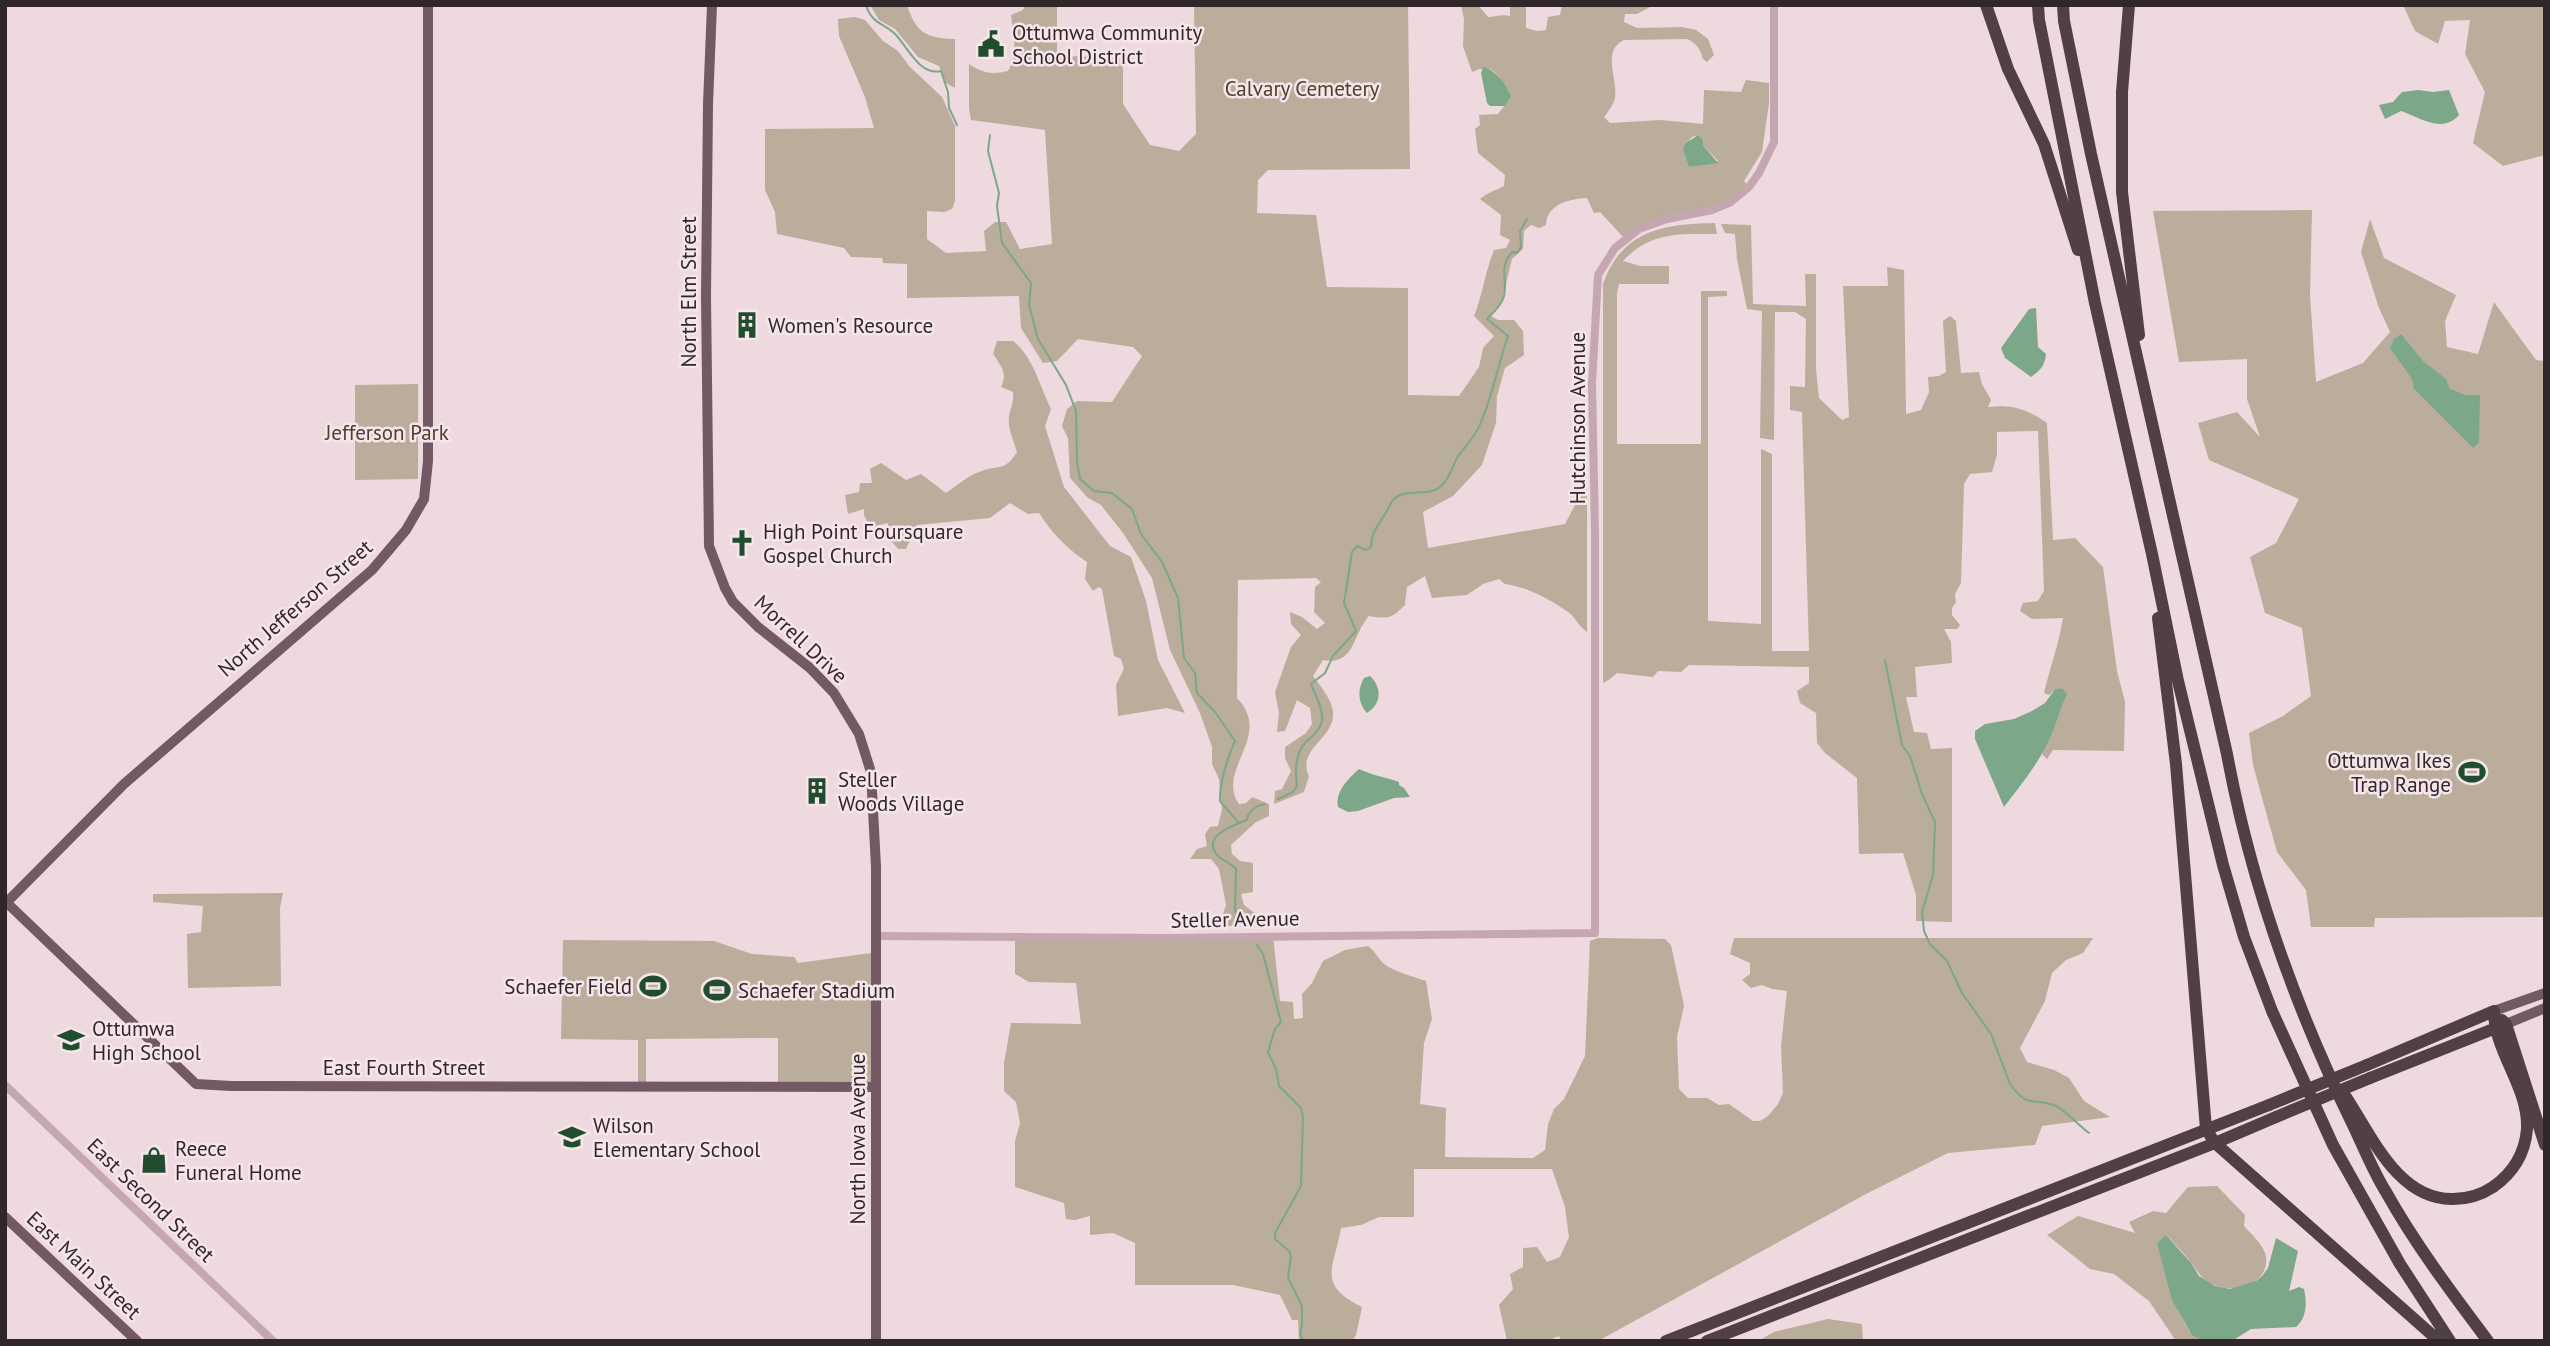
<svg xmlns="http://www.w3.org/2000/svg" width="2550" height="1346" viewBox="0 0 2550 1346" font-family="'PT Sans',sans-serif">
  <rect width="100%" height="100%" fill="#eed9de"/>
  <path fill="#baad9b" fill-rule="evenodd" d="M870 5H907C916 33 926 38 955 39V88L946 83 939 66 918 57 895 29 879 20Z
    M1025 5H1057V56L1123 57V104L1150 145 1179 151 1196 134 1194 5H1408L1410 169 1268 170 1258 180 1257 213 1316 215 1327 287 1408 288V395L1459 396 1479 367 1483 348 1494 336 1474 316C1483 294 1485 272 1494 250L1506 248 1510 240 1500 235 1501 215 1480 199C1488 192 1495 191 1504 186L1505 175 1478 153 1475 129 1480 125 1479 115 1498 114 1508 101 1509 91C1497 75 1494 62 1472 72L1463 46 1464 19 1461 5H1478L1488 17C1496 17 1501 14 1510 16V5H1526V28L1537 31 1546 30 1548 17 1560 15 1562 5H1654L1637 14H1625L1624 22 1637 28 1682 27 1696 30 1708 39 1714 55 1707 62 1703 59C1700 48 1697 44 1687 39L1624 40C1601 51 1618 78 1615 98 1614 104 1608 112 1604 117L1610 123 1661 120 1703 124 1704 90 1741 92 1746 80 1769 83V103L1762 152 1744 181 1749 187 1731 202 1667 219 1625 239 1600 212 1594 213 1587 198C1569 199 1547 204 1546 225L1539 228 1531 225 1524 231 1523 249 1512 259 1502 301 1490 315 1498 320H1514L1523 331 1524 355 1505 368 1497 396 1496 423 1482 465 1453 496 1423 512 1428 548 1565 524 1583 490 1587 488V632C1577 625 1575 616 1568 612 1551 600 1525 586 1505 584L1499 579 1483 584 1467 595 1432 598 1425 576 1407 587 1405 605C1391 619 1388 619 1369 616 1352 635 1355 666 1323 660L1313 676C1320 686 1331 698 1333 711 1336 739 1296 748 1309 776L1304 792 1274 804 1275 791 1282 789 1291 771 1285 758V747L1306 733 1312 724 1310 708 1297 700 1285 731 1277 732 1279 713 1275 692 1291 647 1301 635 1291 624 1290 612 1302 617 1317 629 1325 623 1314 612 1315 587 1321 582 1316 578 1238 580 1237 698C1274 736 1215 770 1239 804L1246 803 1252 797 1269 804V816L1256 822 1231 845 1232 854 1240 861 1253 863V892L1241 894 1244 905 1256 914 1239 925 1211 928 1213 919 1223 914 1226 905 1219 869 1211 859H1190L1197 849 1207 846 1205 834 1210 827 1218 826 1222 809 1219 779 1212 764V747L1200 713 1170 650 1152 578 1123 533 1101 505 1088 498 1070 478 1068 438 1062 426 1067 409 1077 401 1112 402 1142 356 1133 347 1078 339 1057 361 1043 363 1021 328 1019 296 907 298V264L883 263 882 258 851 257 844 248 777 234 775 212 765 190V129L874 128 865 97 839 36 838 19 855 17 865 20 883 41 898 51 909 66 942 97 955 126V201L952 209 944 212 927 211V239L946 253 986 251 984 231 995 222H1006L1020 249 1052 244 1045 130 971 120 969 109V64C983 73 992 75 1008 71 1019 53 1013 35 1011 15L1023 10ZM1698 135 1703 145 1718 161 1689 167 1683 150 1692 137Z
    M2403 5H2545V155L2503 166 2473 143 2485 92 2465 54 2470 20 2445 21 2438 44 2415 31Z
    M2312 210 2310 295 2316 382 2363 363 2390 332 2379 308 2361 252 2370 219 2384 258 2456 295 2445 321 2447 347 2478 354 2494 302 2536 360 2545 361V917L2375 918 2374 927H2311L2306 890 2277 852 2253 765 2249 733 2283 716 2311 696 2302 628 2265 613 2250 557 2276 543 2299 499 2209 460 2198 423 2237 412 2260 437 2247 399V359L2179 362 2153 211Z
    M1715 223 1717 234C1679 234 1651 231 1623 261L1640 266H1669V284H1619L1617 293V444H1701V291H1727V296L1708 297V621L1761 624V449L1772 454V651H1809L1802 412 1790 410V386L1805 387 1806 319 1795 312H1775L1774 440 1760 438 1762 311 1747 309 1737 259 1735 234 1725 233 1721 224 1751 225 1753 304 1806 306 1805 274H1816V370L1819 398 1842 420 1849 417 1843 286H1888L1887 267 1904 270 1906 414 1921 410 1929 392 1928 377 1939 376 1946 372 1943 321 1950 316 1956 321 1961 373 1979 372 1982 384 1991 400 1988 407C2014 404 2026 409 2047 423L2053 540 2075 538 2103 567 2117 671 2125 702 2124 751 2053 750 2047 759 2042 754 2059 713 2062 688 2055 689 2049 695 2044 693C2050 667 2059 644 2063 618L2032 619 2020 611 2023 603 2038 601 2044 591 2038 431 1997 432V455L1992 472 1970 474 1964 484 1961 583 1955 594 1956 602 1952 608V615L1960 625 1957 629H1944L1951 642 1952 663 1915 667 1917 697H1906L1914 732 1927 733 1931 749 1952 748V922L1916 921V895L1903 853 1859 854 1857 778 1825 753 1817 743 1816 713 1800 703 1797 691 1809 683V667L1689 665 1681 672 1658 671 1653 677 1617 673 1610 679 1603 683V284C1622 230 1664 224 1715 223Z
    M997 341H1013C1034 358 1039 385 1051 409L1045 426 1064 487 1110 546 1131 557 1146 601 1158 660 1185 713 1167 708 1118 716 1116 685 1124 669 1121 659 1114 656 1102 589 1099 587 1093 591 1085 579 1087 562C1068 550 1052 533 1039 513L1028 514 1010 503 990 518 917 525 906 549H898L888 537V523L870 527 864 515V509L848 514 845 495 859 492 860 483H872L870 469 881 463 906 480 921 474 946 493C957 486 967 476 979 472 998 464 1004 473 1017 452 1014 441 1007 427 1009 416 1011 406 1014 404 1013 392L1001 387C1008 373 1001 366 993 354Z
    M418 384V479L355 480V385Z
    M283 893 280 908 281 986 188 988 187 934 201 932 203 906 153 902V894Z
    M1273 936 1280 1001 1293 1002 1294 1019 1303 1018 1302 994 1312 983 1323 961 1345 950 1368 946C1375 951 1377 957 1383 963 1394 972 1412 976 1426 981L1432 1019 1424 1043 1420 1104 1446 1108 1445 1157 1533 1158 1545 1150 1548 1124 1554 1109 1564 1099 1585 1056 1590 941 1598 938 1665 939 1671 945 1684 1006 1677 1037 1679 1089 1688 1098H1707L1719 1105 1729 1104 1753 1121H1760L1768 1116 1778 1104 1783 1093 1781 1046 1787 991 1772 989 1762 985 1751 988 1742 980 1750 974V963L1730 954 1734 938H2093L2083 953 2066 960 2052 973 2045 1001 2020 1048 2027 1062 2054 1070 2069 1078 2084 1101 2110 1117 2042 1126 2035 1145 1948 1153 1866 1194 1598 1341H1561L1559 1336 1547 1341H1507L1499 1305 1513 1289 1510 1274 1523 1267V1248L1537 1247 1547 1262 1560 1257 1569 1237 1565 1207 1552 1169H1414V1217H1379L1361 1225 1341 1228C1334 1269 1316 1284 1362 1307L1356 1335 1352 1341H1299L1298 1320H1292L1280 1295 1233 1285H1135V1243L1113 1233 1090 1235V1216L1075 1220 1066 1219 1064 1203 1015 1187V1141L1020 1123 1016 1102 1004 1091V1063L1011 1023 1081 1024 1076 983 1029 982 1015 974V937Z
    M563 940 714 941 752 954 794 957 798 963 871 953V1082L778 1084V1038L646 1039V1084L638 1083V1040L561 1039Z
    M2217 1186 2245 1215 2244 1226C2252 1235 2264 1245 2266 1257 2269 1285 2234 1294 2214 1285 2202 1280 2199 1273 2191 1263 2184 1253 2174 1243 2166 1235 2166 1265 2166 1290 2181 1316 2187 1327 2191 1335 2202 1341H2176L2149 1301 2114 1274 2090 1269 2047 1235 2078 1216 2135 1233 2129 1222 2153 1211 2166 1213 2188 1187Z
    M1828 1319 1862 1324 1863 1341H1758L1774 1332Z"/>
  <path fill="#7ca788" d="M1483 67C1496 70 1506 84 1511 96L1505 106H1490L1487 103 1481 73Z
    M2418 90 2433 92 2449 90 2459 115C2442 134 2421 118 2401 111L2385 119 2379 105 2393 102 2402 92Z
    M1698 135 1703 140V145L1718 163 1689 167 1683 150 1685 144Z
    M2036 308 2038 347 2046 354C2045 365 2041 370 2031 377L2005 358 2001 348 2029 309Z
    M2401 334 2423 361 2446 379 2450 389 2466 395H2480L2479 442 2473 448 2414 389 2412 379 2390 348 2394 339Z
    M1370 676C1382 687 1382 704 1367 713 1358 703 1357 690 1364 678Z
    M2062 688 2067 694C2060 708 2057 722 2051 736 2039 763 2021 785 2004 807L1975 739V731L1985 724 2014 719 2032 711 2045 703 2055 689Z
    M1359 769C1371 775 1385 777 1399 782V785L1404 788 1410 797 1394 798 1358 811 1348 812 1338 807C1335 791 1348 779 1359 769Z
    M2166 1235 2191 1263 2199 1276 2215 1286 2230 1289 2256 1281 2262 1276 2268 1268 2276 1238 2298 1251 2289 1291 2299 1287 2304 1289C2307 1302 2307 1318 2296 1327L2251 1329 2232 1341H2202L2192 1335 2172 1300 2157 1243Z"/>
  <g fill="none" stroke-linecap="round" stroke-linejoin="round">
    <path stroke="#7ca788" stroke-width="2" d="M866 5C872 25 885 23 896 35 908 48 920 76 941 71L948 92 949 108 957 125
      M990 135 988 151 999 193 997 206 1002 243 1031 283 1029 305 1038 339 1066 385 1076 411 1077 462 1080 479 1094 491 1112 493 1132 509 1141 534 1162 562 1178 598 1184 658 1195 673 1197 693 1215 712 1235 741C1228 756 1219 785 1220 801L1239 823
      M1885 660 1902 745 1910 756 1922 794 1935 822 1933 875 1922 912 1924 931 1930 944 1947 961 1962 993 1991 1034 2010 1084C2029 1109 2029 1097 2054 1105 2064 1109 2079 1126 2089 1133
      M1278 799 1293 792 1297 786C1295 773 1295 754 1305 743 1311 737 1320 731 1322 721 1324 711 1315 694 1311 684L1325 673 1333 656 1356 631 1344 603 1352 552 1357 546 1366 550 1371 547C1371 532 1378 526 1385 514 1388 510 1390 504 1393 500 1405 486 1429 499 1442 485 1450 478 1452 467 1457 458 1465 446 1476 436 1481 422 1493 394 1498 365 1508 336L1487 319C1493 313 1502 305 1504 296 1508 278 1498 268 1512 252L1517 253 1521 247 1520 231 1527 219
      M1241 922 1235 910 1236 869C1231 863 1223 861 1218 856 1200 836 1234 825 1247 820 1248 810 1256 806 1265 804
      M1257 945 1263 954 1281 1022 1275 1029 1268 1052 1276 1069 1279 1086 1301 1108 1303 1116 1301 1186 1275 1233V1239L1289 1251 1291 1256 1288 1278 1302 1306V1325L1300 1334 1303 1341"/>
    <path stroke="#c4a7b0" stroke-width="8" d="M876 936 1168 938 1595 933V532L1592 384 1598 275 1615 248 1639 229 1667 219 1712 210 1731 202 1749 187 1759 173 1774 142V5
      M5 1085 273 1341"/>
    <path stroke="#725964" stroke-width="10" d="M712 5 708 104 706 296 709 546 725 588 733 602 758 627 810 668 834 693 859 734 871 772 876 867V1341
      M5 901 196 1084 231 1086 876 1087
      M5 904 124 784 372 570 406 530 424 499 428 461V5
      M2494 1011 2545 993
      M2506 1024 2545 1008
      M5 1217 137 1341"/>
    <path stroke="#513f47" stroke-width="12" d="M1986 5 2008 69 2044 144 2078 250
      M2038 5 2039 20 2095 303 2152 554 2178 681 2223 865 2244 937 2272 1011 2333 1145 2400 1264 2450 1341
      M2063 5 2064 21 2091 154 2227 754C2251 884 2295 1007 2353 1125 2364 1148 2373 1171 2386 1192 2415 1244 2452 1293 2488 1341
      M2129 5 2122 92V192L2139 335
      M2158 618 2176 764 2206 1129 2215 1143 2439 1341
      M2502 1020 2506 1024 2545 1145
      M2367 1065 2494 1011
      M2370 1078 2506 1024
      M2346 1097C2372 1136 2398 1200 2453 1199 2467 1199 2481 1195 2493 1187 2513 1173 2525 1153 2527 1129 2529 1087 2494 1052 2494 1011
      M1666 1341 2269 1105
      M1707 1341 2215 1143 2276 1117"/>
    <path stroke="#513f47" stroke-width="12" d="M2269 1105 2367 1065
      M2276 1117 2370 1078"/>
  </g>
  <defs>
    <symbol id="civic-bare" viewBox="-9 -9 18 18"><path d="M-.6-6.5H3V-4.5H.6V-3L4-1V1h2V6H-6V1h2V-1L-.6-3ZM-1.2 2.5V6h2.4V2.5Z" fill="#214d2f" stroke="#f6e5e9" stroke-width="2.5" paint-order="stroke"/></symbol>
    <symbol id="building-bare" viewBox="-9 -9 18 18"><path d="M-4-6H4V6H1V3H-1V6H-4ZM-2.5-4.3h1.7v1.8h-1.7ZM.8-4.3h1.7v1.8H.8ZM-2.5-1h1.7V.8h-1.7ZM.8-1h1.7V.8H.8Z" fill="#214d2f" stroke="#f6e5e9" stroke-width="2.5" paint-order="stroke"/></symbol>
    <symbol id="church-bare" viewBox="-9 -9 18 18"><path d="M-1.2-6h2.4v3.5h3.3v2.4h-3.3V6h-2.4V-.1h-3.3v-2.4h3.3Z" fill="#214d2f" stroke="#f6e5e9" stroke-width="2.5" paint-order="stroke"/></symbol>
    <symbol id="stadium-bare" viewBox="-9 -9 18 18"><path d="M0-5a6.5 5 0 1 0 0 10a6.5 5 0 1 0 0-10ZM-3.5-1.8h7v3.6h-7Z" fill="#214d2f" stroke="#f6e5e9" stroke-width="2.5" paint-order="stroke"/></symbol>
    <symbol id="school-bare" viewBox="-9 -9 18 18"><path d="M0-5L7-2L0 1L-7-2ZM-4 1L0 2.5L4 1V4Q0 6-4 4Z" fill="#214d2f" stroke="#f6e5e9" stroke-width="2.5" paint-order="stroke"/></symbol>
    <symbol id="shop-bare" viewBox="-9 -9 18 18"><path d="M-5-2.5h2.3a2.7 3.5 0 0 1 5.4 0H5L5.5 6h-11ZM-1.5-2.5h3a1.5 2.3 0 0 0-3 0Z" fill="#214d2f" stroke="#f6e5e9" stroke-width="2.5" paint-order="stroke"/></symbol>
  </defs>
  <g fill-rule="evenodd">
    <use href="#civic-bare" x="972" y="25" width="38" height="38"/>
    <use href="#building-bare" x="728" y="306" width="38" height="38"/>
    <use href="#church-bare" x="723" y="524" width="38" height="38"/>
    <use href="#stadium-bare" x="2453" y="753" width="38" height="38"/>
    <use href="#building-bare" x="798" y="772" width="38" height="38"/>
    <use href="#stadium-bare" x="634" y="967" width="38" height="38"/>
    <use href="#stadium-bare" x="698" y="971" width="38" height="38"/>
    <use href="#school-bare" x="52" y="1021" width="38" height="38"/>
    <use href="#school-bare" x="553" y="1118" width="38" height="38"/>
    <use href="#shop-bare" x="135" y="1141" width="38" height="38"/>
  </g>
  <g text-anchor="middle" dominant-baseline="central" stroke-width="5" stroke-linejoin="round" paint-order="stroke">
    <g font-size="21" fill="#31272b" stroke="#f6e5e9" text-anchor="start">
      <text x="1012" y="32">Ottumwa Community<tspan x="1012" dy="24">School District</tspan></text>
      <text x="768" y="325">Women's Resource</text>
      <text x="763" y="531">High Point Foursquare<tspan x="763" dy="24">Gospel Church</tspan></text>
      <text x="2451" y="760" text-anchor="end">Ottumwa Ikes<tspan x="2451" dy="24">Trap Range</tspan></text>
      <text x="838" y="779">Steller<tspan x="838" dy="24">Woods Village</tspan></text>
      <text x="632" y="986" text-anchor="end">Schaefer Field</text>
      <text x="738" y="990">Schaefer Stadium</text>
      <text x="92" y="1028">Ottumwa<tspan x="92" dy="24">High School</tspan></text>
      <text x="593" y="1125">Wilson<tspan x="593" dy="24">Elementary School</tspan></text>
      <text x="175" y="1148">Reece<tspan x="175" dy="24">Funeral Home</tspan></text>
    </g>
    <g font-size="21" fill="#4c402d" stroke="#f6e5e9">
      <text x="1302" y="88">Calvary Cemetery</text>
      <text x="387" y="432">Jefferson Park</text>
    </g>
    <g font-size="21" fill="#31272b" stroke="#f6e5e9">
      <text transform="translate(688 292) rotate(-90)">North Elm Street</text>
      <text transform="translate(1577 418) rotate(-90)">Hutchinson Avenue</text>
      <text transform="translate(295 608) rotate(-41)">North Jefferson Street</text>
      <text transform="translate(801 639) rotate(43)">Morrell Drive</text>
      <text transform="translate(1235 919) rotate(-1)">Steller Avenue</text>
      <text x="404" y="1067">East Fourth Street</text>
      <text transform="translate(857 1139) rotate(-90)">North Iowa Avenue</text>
      <text transform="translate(151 1200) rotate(44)">East Second Street</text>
      <text transform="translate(84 1265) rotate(43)">East Main Street</text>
    </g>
  </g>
  <rect width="2550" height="1346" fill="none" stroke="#31272b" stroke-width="14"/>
</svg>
